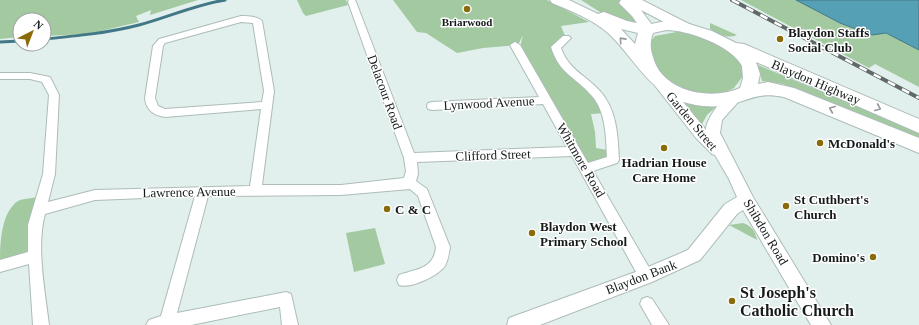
<svg xmlns="http://www.w3.org/2000/svg" width="919" height="325" viewBox="0 0 919 325" font-family="Georgia,serif">
  <rect width="100%" height="100%" fill="#e1f0ed"/>
  <path fill="#a2c9a0" d="M0 0H198L150 15 151 10 136 16 139 22 88 34 44 36V20H20V37L0 39Z
    M297 0H346L348 5 306 16 303 13Z
    M393 0H547L589 22 561 26 566 38 556 47 558 55 594 92 606 113 591 114 595 132 596 148 613 151V160L586 169 521 48V43L523 35 518 45 483 48 457 53 426 33 417 32Z
    M581 0H621L648 30 622 26Z
    M741 0H796L840 23 871 35 886 33 919 50V87L875 64 869 68Z
    M710 23 737 35C728 39 718 35 710 29Z
    M682 31C699 34 736 50 742 67 743 70 743 74 743 76L734 88 722 94 704 96 671 85 655 68 651 56 650 42 655 36Z
    M758 65 919 132V142L783 84 762 81Z
    M681 101 716 107 707 115 702 124Z
    M42 196 35 256 0 266C0 247 0 213 18 201 24 198 36 198 42 196Z
    M743 223C752 226 755 231 757 240L729 225Z
    M375 228 385 264 354 272 346 233Z"/>
  <path fill="#55a0b5" stroke="#427886" d="M796 0H919V50L886 33 872 35 840 23Z"/>
  <g fill="none" stroke-linecap="round" stroke-linejoin="round">
    <path stroke="#427886" stroke-width="3" d="M44 39C76 36 108 33 139 25 168 17 195 5 225 0
      M0 42 20 41"/>
    <defs>
      <path id="minor" d="M349 0H355L356 2 414 153 567 147 543 104 432 110 428 109 427 106 428 103 432 102 539 97 510 45 515 42 520 45 588 163 607 157C606 137 606 112 592 96 575 76 560 75 551 47L563 36H569L571 38 561 48C569 70 584 74 599 90 617 109 618 136 619 160L617 163 593 171 651 271 653 276 651 281 646 282 641 281 572 156 417 162 418 174 416 181 427 189 450 247C449 254 448 260 445 266 438 276 410 289 399 285L397 280 399 275C416 269 434 269 436 247L418 196 410 189 341 195 208 196 177 313 286 292 291 294 298 325H282L280 307 191 325H146L149 320 161 316 195 196 95 200 45 214C36 246 45 291 49 325H33L29 264 0 272V260L28 252V225L43 174 49 95 42 82 30 79H0V73H30L50 77 59 95 55 174 48 202 95 190 250 186 261 109 165 117C153 115 146 110 145 98L153 46 159 39 241 16C248 16 257 16 262 21L274 91 262 185H341L404 178 406 171 404 158 348 2ZM241 22 253 23 264 91 262 102 165 109 158 106 155 98 163 46 165 43Z
        M647 297 652 299 669 325H652L640 304 642 299Z"/>
      <path id="tertiary" d="M661 80 666 81 706 130C706 120 720 100 729 95 732 93 736 94 739 95L741 98 739 101 722 120 720 133 753 197 831 325H811L743 210 737 214 700 260 652 282 540 325H507L509 318 641 270 688 250 725 204 737 197 729 179 715 155 712 154 696 138 656 87 654 84 656 81Z"/>
      <path id="secondary" d="M621 0H642L693 26 695 29 693 32 688 33 683 32 641 10 655 29 653 32 648 33 643 32 632 16 619 3Z"/>
      <path id="primary" d="M550 0H569L598 14 604 12 627 21 646 25 666 21 686 23 712 31 736 43 744 44 919 119V133L756 62 760 74 758 84 768 82 794 88 919 138V153L784 97C758 92 753 99 728 105 712 108 693 106 678 100 646 87 632 55 608 33 592 19 571 11 552 3ZM621 29 638 33 635 44ZM666 30C688 30 732 46 742 66L743 78 740 88C711 101 662 92 653 57 650 49 650 41 653 33Z"/>
    </defs>
    <use href="#minor" stroke="#adbcb9" stroke-width="2"/>
    <use href="#tertiary" stroke="#adbcb9" stroke-width="2"/>
    <use href="#secondary" stroke="#adbcb9" stroke-width="2"/>
    <use href="#primary" stroke="#adbcb9" stroke-width="2"/>
    <use href="#minor" fill="#fff" fill-rule="evenodd"/>
    <use href="#tertiary" fill="#fff" fill-rule="evenodd"/>
    <use href="#secondary" fill="#fff" fill-rule="evenodd"/>
    <use href="#primary" fill="#fff" fill-rule="evenodd"/>
    <defs>
      <path id="rail" d="M732 0 919 98"/>
    </defs>
    <use href="#rail" stroke="#606967" stroke-width="4"/>
    <use href="#rail" stroke="#fff" stroke-width="2.5" stroke-dasharray="8" stroke-linecap="butt"/>
  </g>
  <defs><path id="oneway-chevron" d="M-2-3.5L2.5 0L-2 3.5" fill="none" stroke-width="1.6" stroke-linecap="round" stroke-linejoin="round"/></defs>
  <g stroke="#959898">
    <use href="#oneway-chevron" transform="translate(622 40) rotate(-132)"/>
    <use href="#oneway-chevron" transform="translate(878 108) rotate(23)"/>
    <use href="#oneway-chevron" transform="translate(832 109) rotate(-157)"/>
  </g>
  <g fill="#8a6b0a" stroke="#fff" stroke-width="1.5">
    <circle cx="467" cy="9" r="4"/>
    <circle cx="780" cy="39" r="4"/>
    <circle cx="820" cy="143" r="4"/>
    <circle cx="664" cy="148" r="4"/>
    <circle cx="786" cy="206" r="4"/>
    <circle cx="387" cy="209" r="4"/>
    <circle cx="532" cy="233" r="4"/>
    <circle cx="873" cy="257" r="4"/>
    <circle cx="732" cy="301" r="4"/>
  </g>
  <g text-anchor="middle" dominant-baseline="central" stroke-width="3" stroke-linejoin="round" paint-order="stroke">
    <g font-size="11" font-weight="bold" fill="#141a19" stroke="#fff">
      <text x="467" y="22">Briarwood</text>
    </g>
    <g font-size="13" font-weight="bold" fill="#141a19" stroke="#fff" text-anchor="start">
      <text x="788" y="32">Blaydon Staffs<tspan x="788" dy="15">Social Club</tspan></text>
      <text x="828" y="143">McDonald's</text>
      <text x="664" y="162" text-anchor="middle">Hadrian House<tspan x="664" dy="15">Care Home</tspan></text>
      <text x="794" y="199">St Cuthbert's<tspan x="794" dy="15">Church</tspan></text>
      <text x="395" y="209">C &amp; C</text>
      <text x="540" y="226">Blaydon West<tspan x="540" dy="15">Primary School</tspan></text>
      <text x="865" y="257" text-anchor="end">Domino's</text>
    </g>
    <g font-size="13" fill="#141a19" stroke="#fff">
      <text transform="translate(816 82) rotate(23)">Blaydon Highway</text>
      <text transform="translate(385 92) rotate(70)">Delacour Road</text>
      <text transform="translate(489 103) rotate(-3)">Lynwood Avenue</text>
      <text transform="translate(692 121) rotate(50)">Garden Street</text>
      <text transform="translate(493 155) rotate(-2)">Clifford Street</text>
      <text transform="translate(581 160) rotate(60)">Whitmore Road</text>
      <text transform="translate(189 192) rotate(-1)">Lawrence Avenue</text>
      <text transform="translate(766 232) rotate(59)">Shibdon Road</text>
      <text transform="translate(641 277) rotate(-21)">Blaydon Bank</text>
    </g>
    <g font-size="16" font-weight="bold" fill="#141a19" stroke="#fff" text-anchor="start">
      <text x="740" y="292">St Joseph's<tspan x="740" dy="18">Catholic Church</tspan></text>
    </g>
  </g>
  <g transform="translate(32 32) rotate(42)"><circle r="19" fill="#ffffff" stroke="#a1a3a3"/>
  <path d="M0-3L7 15L0 10L-7 15Z" fill="#8a6b0a"/>
  <text y="-6" font-size="11" font-weight="bold" text-anchor="middle" fill="#141a19">N</text>
  </g>
</svg>
